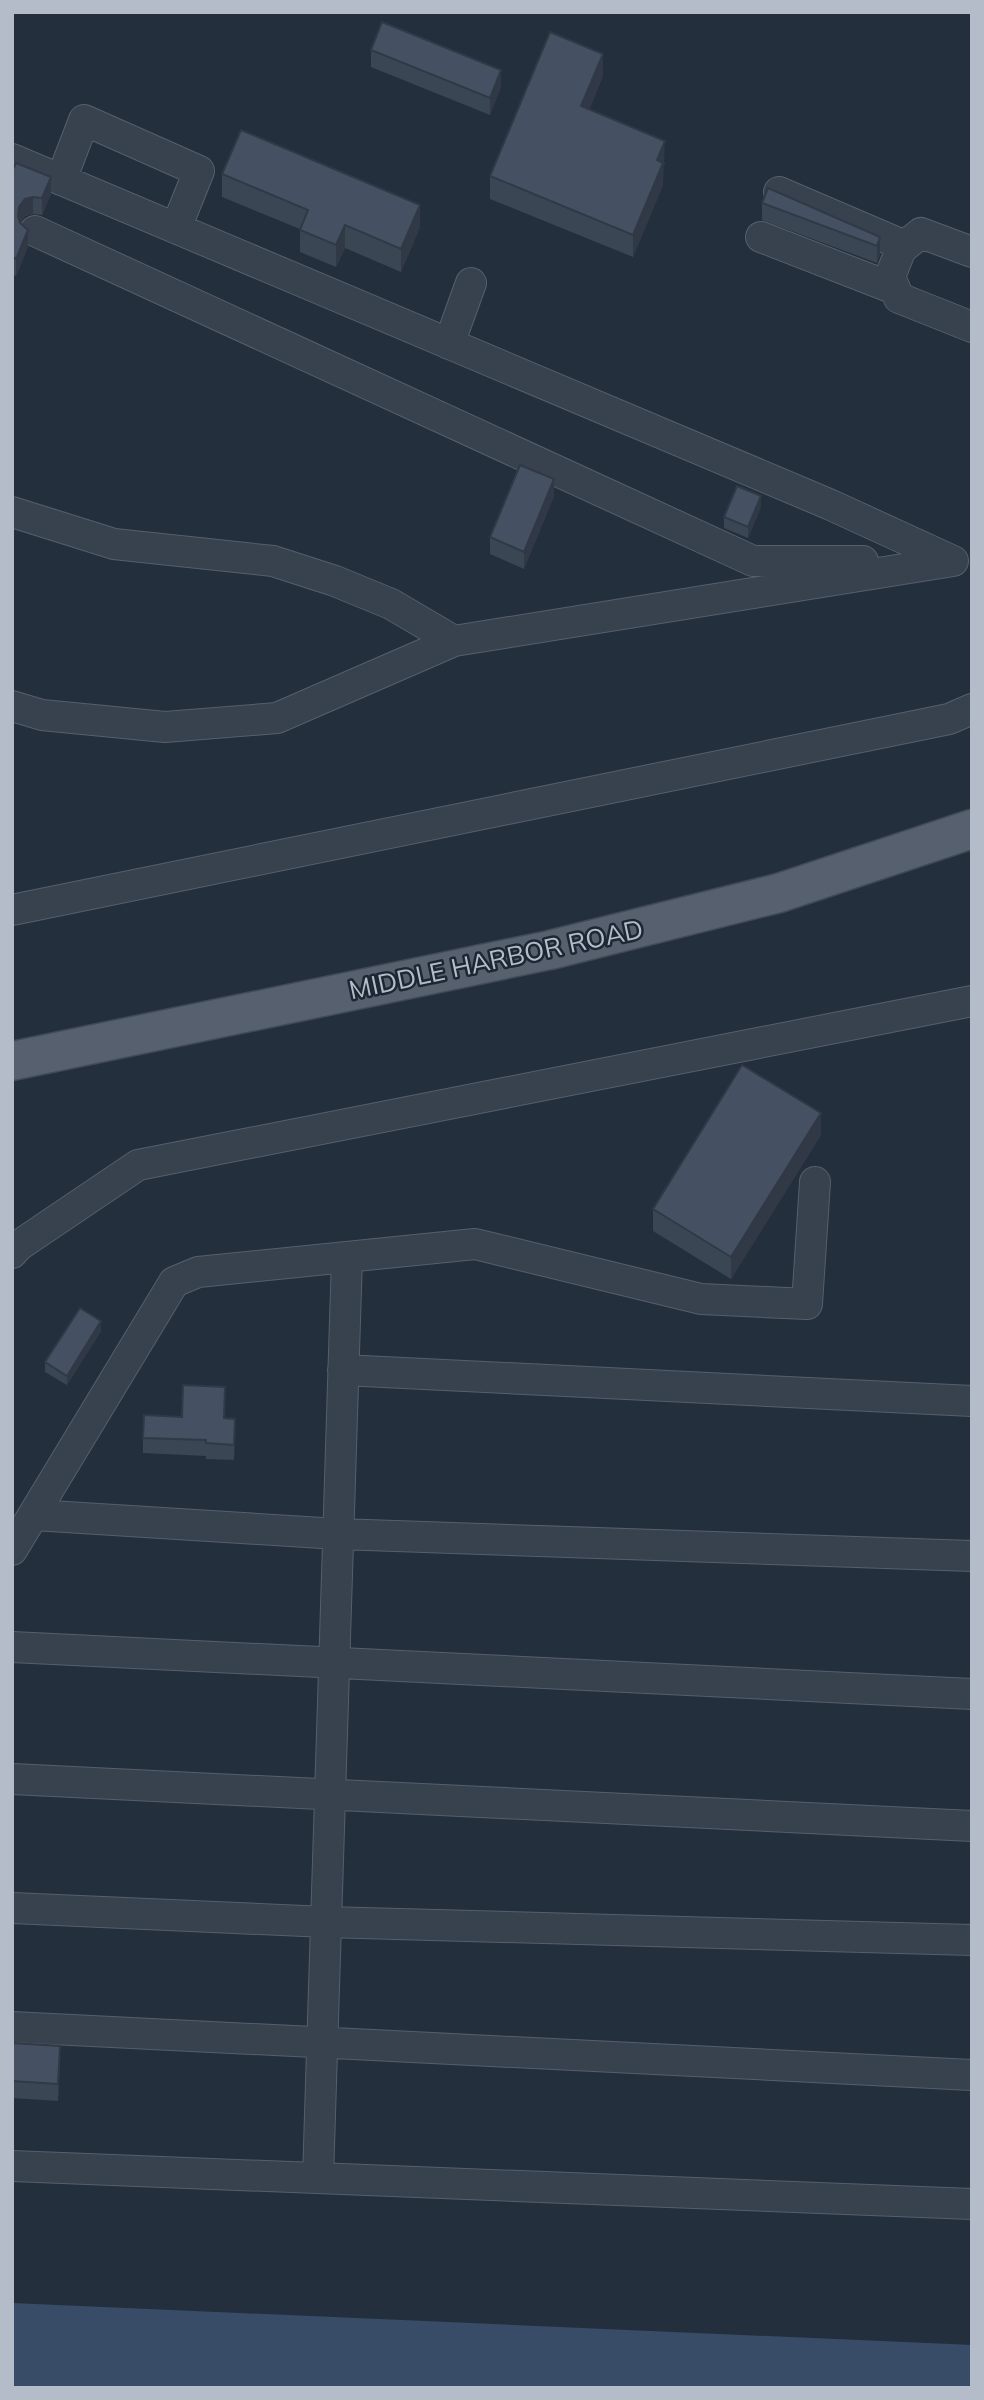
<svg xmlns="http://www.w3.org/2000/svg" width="984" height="2400" viewBox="0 0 984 2400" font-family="Mulish,sans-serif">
  <rect width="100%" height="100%" fill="#242f3e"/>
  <path fill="#394c67" d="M12 2303 972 2345V2388H12Z"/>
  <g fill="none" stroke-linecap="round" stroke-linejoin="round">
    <defs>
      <path id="minor" d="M12 159 831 505 953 561 454 641 277 718 165 727 42 715 12 706
        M61 180 84 120 199 171 176 228
        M779 192 905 246
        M35 231 753 561H863
        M761 237 895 289
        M972 252 921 233 901 249 890 277 899 298 972 327
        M449 344 471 283
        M12 512 114 544 273 561 335 581 391 604 454 641
        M12 910 949 719 972 709
        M12 1253 18 1246 138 1165 972 1001
        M343 1370 972 1401
        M34 1515 338 1534 972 1556
        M12 1550 174 1282 198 1272 475 1244 701 1299 807 1304 815 1182
        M12 1647 972 1694
        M12 1779 972 1826
        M12 1908 326 1922 972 1940
        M12 2027 972 2075
        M12 2166 972 2204
        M318 2178 347 1257"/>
      <path id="major" d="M12 1061 550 950 779 893 972 829"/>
    </defs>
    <use href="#minor" stroke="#565f6c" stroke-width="32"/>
    <use href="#major" stroke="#414a57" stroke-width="41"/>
    <use href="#minor" stroke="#38414e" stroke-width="30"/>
    <use href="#major" stroke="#56606e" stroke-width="38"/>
  </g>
  <path fill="#3b4654" d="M371 50 501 87 490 115 371 67Z
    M603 76 589 110 665 163 663 166V185L633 257 490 199V176Z
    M12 171 51 194 42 215 33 214 25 216 20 223 28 247 16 276 12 274Z
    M222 174 420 227 401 272 345 248 336 267 300 252V229L222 197Z
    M762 203 880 237V254L877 263 762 220Z
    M554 496 524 569 490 554V537Z
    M761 507 748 538 724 528V517Z
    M821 1135 731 1279 653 1231V1209Z
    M101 1331 67 1385 45 1372V1362Z
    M225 1402V1418L235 1434 234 1460 206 1459V1456L143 1453V1438Z
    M12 2043 60 2063 58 2101 12 2098Z"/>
  <path fill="#303945" d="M603 54V76L581 129V106Z
    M501 70V87L490 115V98Z
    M665 141 663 185 633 257V235L657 160Z
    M51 177V194L42 215V198Z
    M33 197V214L25 216 19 224 18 216 19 207 25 199Z
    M420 205V227L401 272V249Z
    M345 225V248L336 267V245Z
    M28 230V247L16 276V259Z
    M880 237V254L877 263V246Z
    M554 479V496L524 569V552Z
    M761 496V507L748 538V527Z
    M821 1113V1135L731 1279V1257Z
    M101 1321V1331L67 1385V1376Z
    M60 2046V2063L58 2101V2084Z"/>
  <path fill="#455162" stroke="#303945" stroke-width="2" d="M382 22 501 70 490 98 371 50Z
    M550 32 603 54 581 106 665 141 657 160 663 163 633 235 490 176Z
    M241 130 420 205 401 249 345 225 336 245 300 230 308 210 222 174Z
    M16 163 51 177 42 198 33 197 25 199 19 207 18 216 20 223 28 230 16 259 12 257V171Z
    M768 188 880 237 877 246 762 203Z
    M520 465 554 479 524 552 490 537Z
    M737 486 761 496 748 527 724 517Z
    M742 1065 821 1113 731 1257 653 1209Z
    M80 1308 101 1321 67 1376 45 1362Z
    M183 1385 225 1387 224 1418 235 1419 234 1445 206 1443V1440L143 1438 144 1415 182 1417Z
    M12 2043 60 2046 58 2084 12 2081Z"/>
  <g text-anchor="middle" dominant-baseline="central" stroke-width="5" stroke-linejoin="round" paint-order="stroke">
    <g font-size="26" fill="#b4bcc9" stroke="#1d2633">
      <text transform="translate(496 959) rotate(-12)">MIDDLE HARBOR ROAD</text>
    </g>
  </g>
  <rect width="984" height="2400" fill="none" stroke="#b4bcc9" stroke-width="28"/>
</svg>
